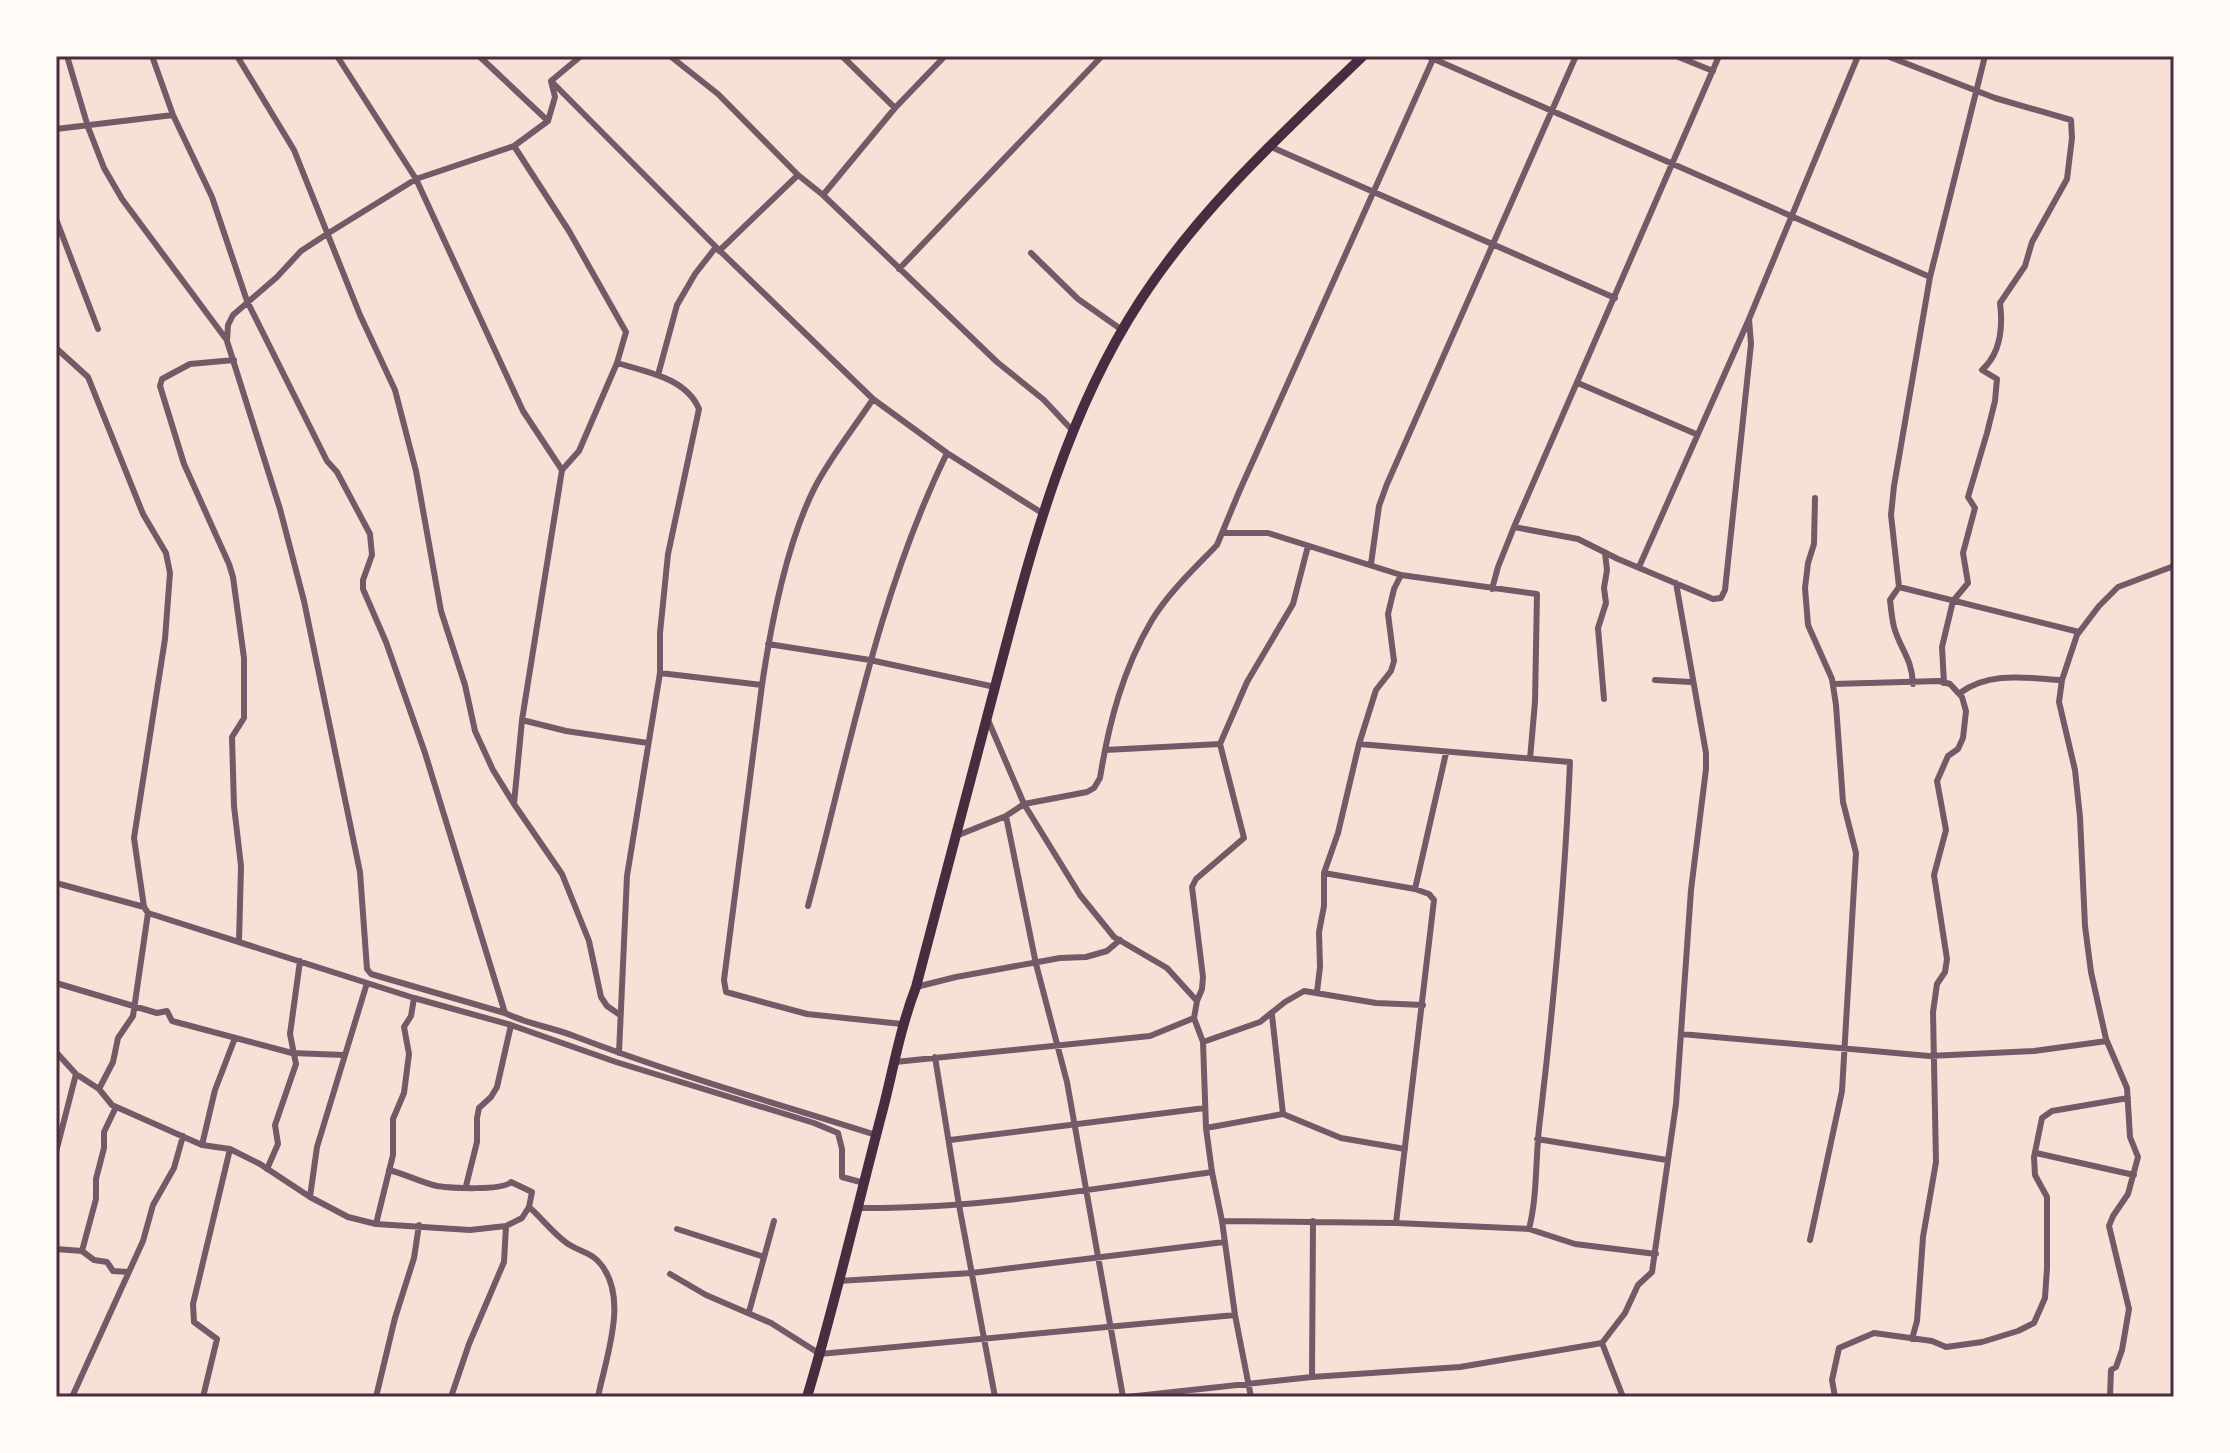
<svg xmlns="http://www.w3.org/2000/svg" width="2230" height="1453" viewBox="0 0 2230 1453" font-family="'Asap Condensed',sans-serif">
  <rect width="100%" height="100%" fill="#f7e1d7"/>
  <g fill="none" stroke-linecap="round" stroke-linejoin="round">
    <path stroke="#755966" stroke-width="6" d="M67 56 88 127 104 168 122 199 226 339
      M152 56 173 115 212 197 247 301 327 461 337 472 370 534 372 555 363 580V589L386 642 425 753 505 1013
      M237 56 294 150 360 315 395 390 416 471 441 611 465 685 475 731 493 770 514 804
      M337 56 416 179 523 411 562 470
      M479 56 548 121
      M581 56 551 81 555 97 548 121 514 146 416 179 327 234 301 251 277 277 233 315 228 325 227 341 280 509 304 601 360 872 367 969 371 974 505 1013C527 1024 551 1027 574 1036 673 1074 775 1103 876 1135
      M670 56 718 94 798 175 823 195 997 362 1044 400 1072 430
      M842 56 895 108
      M1427 56 1930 277
      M1676 56 1713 71
      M1887 56 1995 98 2071 120 2072 138 2067 179 2032 242 2025 266 2000 303C2003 327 2001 353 1982 370L1997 379 1995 401 1987 433 1968 497 1975 508 1963 553 1968 583 1953 601 1942 647 1944 683
      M554 84 716 247 873 399 947 453 1042 513
      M56 129 173 115
      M514 146 569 231 626 332 617 363 579 451 562 470 522 720 514 804 562 874 589 941 601 997 607 1006 620 1015
      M1269 146 1615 298
      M823 195 895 108 945 56
      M56 219 98 329
      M719 251 798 175
      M1031 253 1078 299 1122 330
      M899 269 1102 56
      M56 348 88 377 143 514 166 553 170 573 165 639 134 838 144 907
      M234 360 190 364 162 379 160 386 184 464 229 564 233 577 244 658V718L232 737 234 806 241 866 239 942
      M617 363C647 372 686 378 699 409L668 554 660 633V673L627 876 619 1053
      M658 375 677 305 695 274 716 247
      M1578 383 1696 434
      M873 399C854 428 831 456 815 487 787 542 771 624 762 685L724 980 726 992 807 1014 902 1024
      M1514 527 1578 539 1618 559 1713 599 1721 598 1725 590 1751 344 1749 319
      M1223 533H1268L1401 575 1537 594 1535 702 1530 759
      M1371 564 1379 506 1387 484 1576 56
      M1639 567 1749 319 1858 56
      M1899 587 2079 632
      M1492 589 1498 567 1514 527 1719 56
      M768 644 870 660 995 687
      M660 673 762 685
      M1655 680 1691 682
      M1833 684 1939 681 1950 684 1962 697 1966 711 1963 738 1958 749 1948 756 1937 781 1946 830 1934 875 1947 959 1945 972 1937 984 1933 1012 1936 1162 1923 1237 1917 1321 1912 1339
      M1913 684C1912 658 1900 649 1894 627 1892 619 1891 609 1890 600L1899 587 1891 515 1894 486 1930 277 1985 56
      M1960 693C1990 671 2026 678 2062 680
      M1604 699 1598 628 1606 603 1604 588 1607 570 1605 553
      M522 720 566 731 648 743
      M988 720 1024 804 1080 895 1114 937 1167 968 1197 1001 1194 1018 1203 1042 1206 1128 1212 1172 1222 1221 1235 1315 1251 1397
      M1359 744 1570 762C1565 882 1554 1001 1540 1120 1535 1156 1538 1194 1529 1229
      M1105 750 1220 744
      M1006 816 1036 964 1067 1082 1123 1397
      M956 836 1006 816 1024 804 1087 792 1094 788 1100 778C1109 722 1123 669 1152 620 1169 592 1195 568 1217 545L1239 492 1433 59
      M1324 873 1415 889 1429 894 1434 900 1396 1223
      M56 883 144 907 148 913 414 998 511 1025 616 1062 814 1123 838 1133 842 1149V1177L864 1183
      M1415 889 1446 753
      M808 906C849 753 877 596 947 453
      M56 983 157 1013 167 1011 172 1021 292 1053 344 1055
      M916 987 956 977 1060 958 1086 957 1107 951 1120 940
      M1317 992 1320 967 1319 932 1324 906V873L1338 833 1359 744 1376 690 1391 671 1394 661 1388 614 1394 589 1401 575
      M1197 1001 1202 989 1203 977 1192 887 1196 879 1244 838 1220 744 1247 682 1293 604 1308 546
      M1272 1015 1283 1114
      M1681 1034 1929 1056 2034 1051 2107 1041
      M1203 1042 1260 1022 1285 1002 1304 991 1376 1003 1423 1005
      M56 1052 76 1074 99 1089 112 1105 202 1145 230 1149 260 1164 310 1197 348 1217 376 1224 470 1230 506 1226 522 1218 529 1207 532 1192 511 1182C502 1191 451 1188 437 1186 420 1182 405 1174 389 1170
      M935 1057 959 1205 995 1397
      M895 1062 1150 1036 1194 1018
      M99 1089 113 1062 118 1038 133 1016 148 913
      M1206 1128 1283 1114 1341 1138 1405 1149
      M1537 1139 1667 1160
      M950 1140 1205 1108
      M202 1145 215 1090 235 1038
      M56 1152 76 1074
      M2036 1153 2134 1175
      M267 1169 278 1144 275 1125 296 1064 290 1034 300 961
      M466 1186 477 1142V1118L479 1108 491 1097 497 1087 511 1025
      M310 1197 317 1147 367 983
      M529 1207C542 1218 557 1238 570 1245 579 1251 589 1252 597 1260 631 1294 606 1356 598 1397
      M858 1208C977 1209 1095 1189 1212 1172
      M1222 1221 1396 1223 1529 1229 1575 1244 1656 1254
      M376 1224 393 1155V1119L404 1093 409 1054 404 1027 411 1016 414 998
      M677 1229 764 1257
      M1810 1240 1842 1091 1856 853 1843 802 1836 705 1832 679 1808 625 1805 588 1808 563 1814 544 1815 498
      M56 1249 82 1251 94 1260 107 1262 113 1271 128 1272
      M82 1251 96 1199V1179L104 1148V1132L116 1107
      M670 1274 706 1295 771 1323 820 1354 1235 1315
      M838 1281 972 1273 1224 1242
      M749 1312 774 1221
      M1602 1343 1625 1313 1638 1285 1652 1272 1676 1104 1691 890 1706 769V753L1676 583
      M1602 1343 1623 1397
      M1312 1377 1313 1221
      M72 1397 143 1241 153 1205 174 1168 183 1136
      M203 1397 217 1339 194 1322 193 1304 230 1149
      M376 1397 395 1318 414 1258 419 1225
      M451 1397 469 1344 504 1262 506 1226
      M1127 1397 1312 1377 1460 1367 1602 1343
      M1835 1397 1832 1380 1839 1348 1874 1333 1932 1341 1946 1347 1982 1342 2018 1331 2034 1323 2045 1298 2047 1268V1197L2035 1175 2034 1157 2042 1118 2052 1111 2128 1098
      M2110 1397 2111 1370 2116 1367 2122 1350 2129 1309 2109 1226 2113 1216 2128 1194 2138 1157 2130 1137 2127 1088 2106 1039 2091 972 2085 926 2080 817 2075 770 2059 702 2062 680 2077 635 2099 606 2118 587 2174 566"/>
    <path stroke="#4a2c40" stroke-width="10" d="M807 1397C836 1301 858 1203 884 1105 894 1065 901 1026 916 987 943 886 969 784 996 683 1031 550 1064 418 1140 301 1201 207 1283 133 1363 56"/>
  </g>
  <rect width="2230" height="1453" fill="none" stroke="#fffaf5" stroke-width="116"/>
  <rect x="58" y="58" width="2114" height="1337" fill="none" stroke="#4a2c40" stroke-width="3"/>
</svg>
